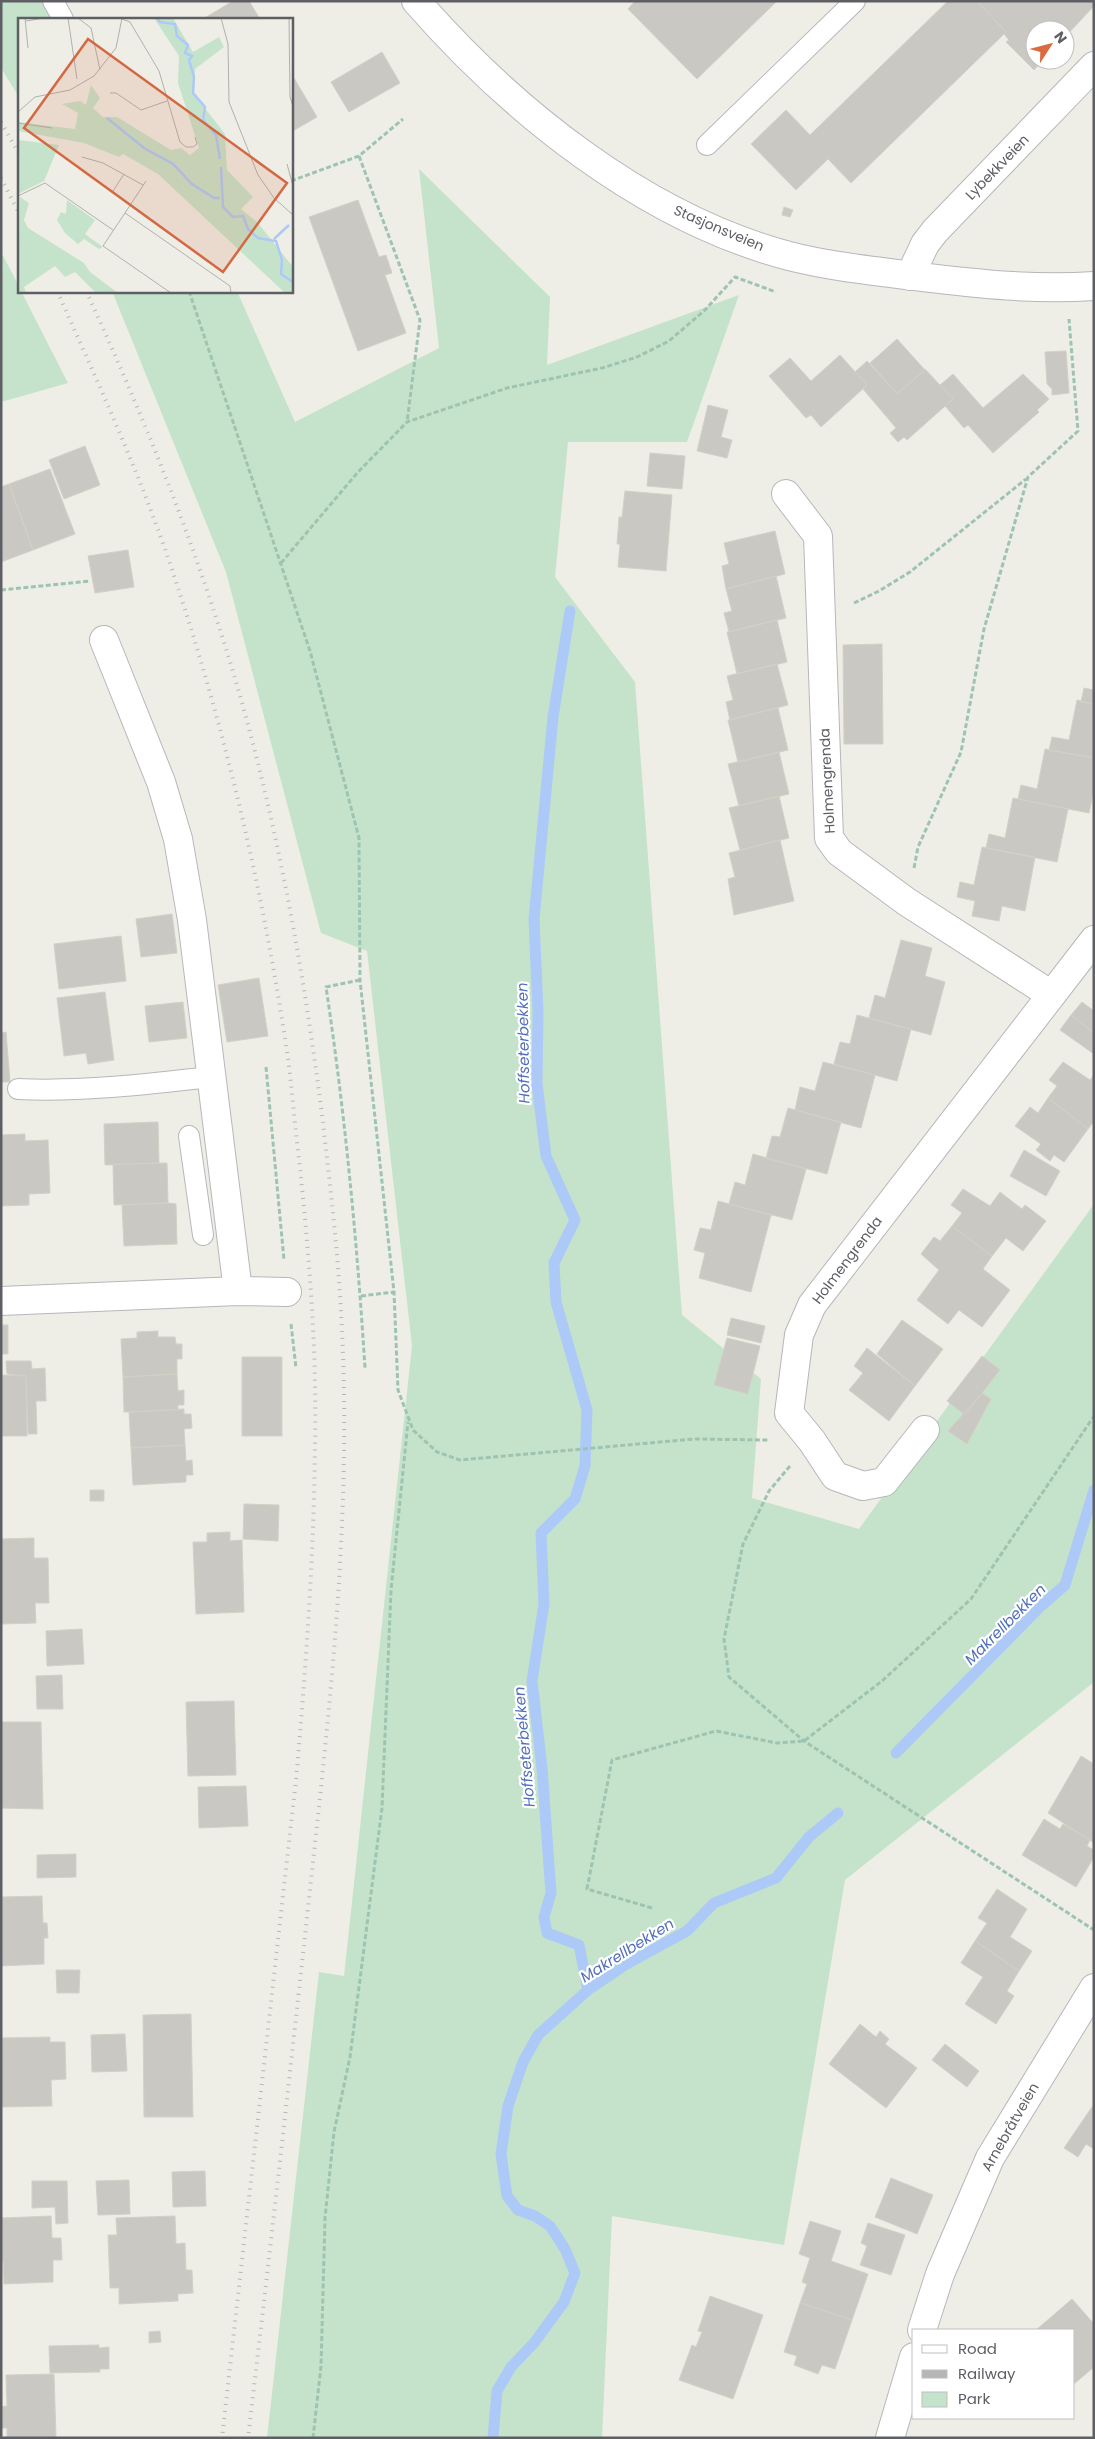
<svg xmlns="http://www.w3.org/2000/svg" width="1095" height="2439" viewBox="0 0 1095 2439" font-family="Poppins,sans-serif">
  <rect width="100%" height="100%" fill="#eeeee6"/>
  <path fill="#c5e3cb" d="M1 1H63L74 19H19V97L1 68Z
    M419 169 550 297 547 365 739 295 687 442H568L555 577 635 682 682 1315 761 1379 752 1498 859 1529 1094 1204V1682L845 1880 784 2245 612 2216 602 2438H267L319 1972 344 1976 412 1346 367 951 321 933 226 572 112 291H237L295 422 439 348Z
    M1 252 19 286V291H21L68 383 1 402Z"/>
  <g fill="none" stroke-linecap="round" stroke-linejoin="round">
    <path stroke="#adc9f7" stroke-width="11" d="M570 611 553 717 534 919 538 1011 537 1084 546 1156 575 1220 554 1263 556 1302 587 1410 585 1466 575 1499 541 1533 544 1604 532 1681 542 1768 551 1893 544 1917 547 1933 579 1945 588 1990
      M896 1753 1041 1606 1065 1585 1094 1490
      M493 2438 497 2391 511 2367 534 2343 564 2302 575 2273 565 2249 550 2226 535 2216 518 2210 507 2196 501 2154 508 2106 523 2062 538 2035 588 1990 625 1965 687 1931 714 1903 776 1878 809 1837 838 1813"/>
  </g>
  <path fill="#cac8c2" stroke="#d3d1c5" d="M233 1H249L260 19H203Z
    M635 1H777L697 79 628 9Z
    M948 1H977L1006 32 851 183 828 159 796 190 751 144 786 110 810 135Z
    M977 1H1094V6L1065 37V30H1035V60H1043L1034 70 1006 42 1009 40 1004 34 1006 32Z
    M382 52 400 83 349 112 331 82Z
    M291 73 317 117 291 132Z
    M358 200 379 257 386 255 392 273 385 275 406 333 358 351 309 217Z
    M784 207 793 210 790 217 782 215Z
    M897 339 925 370 897 394 870 363Z
    M1066 351 1069 393 1052 395V389L1047 384 1045 352Z
    M840 355 867 385 821 427 811 415 806 418 769 376 790 358 811 381Z
    M867 361 897 394 925 369 953 399 907 440 904 437 898 442 890 433 896 428 863 389 867 385 855 372Z
    M953 374 983 408 1023 374 1049 399 1037 410 1039 412 993 453 968 425 964 428 945 406 953 399 940 385Z
    M708 405 728 410 721 437 732 440 727 458 697 451Z
    M85 446 100 485 64 499 49 460Z
    M650 453 685 456 682 489 647 486Z
    M50 469 75 534 33 550 9 484Z
    M9 484 33 550 1 562V487Z
    M625 491 672 495 666 571 618 567 620 544H617L619 517H622Z
    M775 531 785 574 726 589 722 566 729 564 724 543Z
    M128 550 134 587 95 593 88 556Z
    M776 576 786 618 729 632 724 613 732 611 726 589Z
    M777 620 787 662 737 674 727 632Z
    M882 644 883 744H844L843 645Z
    M777 664 788 705 730 720 726 702 733 700 727 676Z
    M1084 688 1094 690V704L1081 702Z
    M1077 700 1094 704V758L1049 750 1052 737 1069 740Z
    M778 708 788 750 738 762 728 720Z
    M1045 749 1094 758V789L1089 813 1018 799 1021 785 1037 789Z
    M779 752 789 794 739 806 728 764Z
    M779 796 789 838 740 850 729 808Z
    M1013 798 1068 809 1057 862 986 848 989 834 1005 838Z
    M780 840 794 901 734 915 728 879 735 877 729 853Z
    M982 847 1035 857 1025 911 1002 906 999 921 972 916 975 901 957 897 960 882 974 885Z
    M172 914 177 953 141 957 136 919Z
    M121 936 126 981 59 989 54 944Z
    M901 940 932 948 925 976 945 982 931 1035 869 1018 875 995 885 998Z
    M259 978 268 1036 227 1042 218 985Z
    M105 992 114 1060 88 1064 86 1053 64 1056 57 998Z
    M183 1002 187 1038 149 1042 145 1006Z
    M1082 1002 1094 1011V1033L1071 1015Z
    M857 1015 911 1029 897 1081 834 1064 840 1042 850 1044Z
    M1071 1015 1094 1033V1054L1060 1030Z
    M6 1032 10 1082H1V1033Z
    M823 1062 875 1075 861 1128 795 1110 800 1087 815 1091Z
    M1063 1062 1090 1080 1094 1075V1121L1088 1129 1048 1098 1057 1086 1049 1080Z
    M1048 1098 1088 1129 1064 1162 1054 1155 1050 1161 1036 1150 1041 1144 1015 1126 1030 1107 1038 1113Z
    M788 1108 841 1122 827 1174 766 1158 772 1136 780 1137Z
    M158 1122 159 1163 105 1165 104 1124Z
    M25 1134V1141L48 1140 50 1193 29 1194V1205L1 1206V1135Z
    M1024 1150 1060 1171 1046 1196 1010 1176Z
    M753 1154 806 1169 792 1220 729 1204 735 1182 745 1185Z
    M167 1163 168 1203 114 1205 113 1164Z
    M963 1189 990 1206 1000 1192 1022 1209 1025 1205 1046 1221 1023 1251 1006 1238 992 1256 952 1226 962 1213 951 1205Z
    M718 1201 771 1215 751 1292 699 1278 705 1253 694 1250 700 1228 711 1230Z
    M168 1203 176 1204 177 1244 124 1246 122 1205Z
    M952 1226 992 1256 983 1269 1010 1290 982 1327 959 1310 948 1324 917 1300 939 1270 921 1254 934 1237 940 1241Z
    M731 1318 765 1326 761 1343 727 1335Z
    M902 1320 943 1349 915 1386 877 1354Z
    M1 1325H8V1354H1Z
    M158 1331V1337H175L176 1344H182V1359H177V1374L123 1377 121 1339 137 1338V1332Z
    M727 1338 760 1346 748 1394 714 1385Z
    M867 1348 915 1386 889 1421 849 1390 863 1373 854 1366Z
    M982 1356 1000 1370 965 1415 947 1401Z
    M242 1357H282V1436H242Z
    M6 1361H31L32 1369 45 1368 46 1401H36L37 1434H28L26 1376 7 1374Z
    M177 1374 178 1391 184 1390V1405H178V1410L124 1412 123 1377Z
    M1 1375 26 1376 27 1436H1Z
    M982 1393 991 1399 967 1444 948 1431Z
    M184 1409V1414H191L192 1428 184 1429 185 1445 131 1448 129 1412Z
    M185 1445 186 1461 192 1460 193 1475H186V1482L133 1485 131 1448Z
    M90 1490H104V1501H90Z
    M244 1504 279 1505 278 1541 243 1539Z
    M230 1532V1541L242 1540 244 1612 196 1614 193 1542H207V1533Z
    M34 1538V1558H48L49 1603H35L36 1623 1 1624V1539Z
    M82 1629 84 1664 47 1666 46 1631Z
    M62 1675 63 1709H37L36 1676Z
    M234 1701 236 1775 188 1776 186 1702Z
    M1 1722H41L43 1809 1 1808Z
    M1081 1756 1094 1764V1843L1048 1813Z
    M246 1786 248 1826 199 1828 198 1787Z
    M1044 1819 1060 1829 1063 1824 1090 1840 1087 1846 1094 1850V1857L1076 1887 1022 1855Z
    M76 1854V1877L37 1878V1855Z
    M997 1889 1027 1909 1010 1937 1032 1951 1019 1971 975 1941 987 1923 978 1918Z
    M42 1896 43 1923H47L48 1938H44V1964L1 1966V1897Z
    M975 1941 1019 1971 1007 1991 1014 1996 996 2024 965 2004 983 1977 961 1963Z
    M56 1970H80L79 1993H57Z
    M191 2014 193 2117H144L143 2015Z
    M860 2024 876 2037 880 2031 889 2039 885 2044 917 2068 886 2108 829 2064Z
    M125 2034 127 2071 92 2072 91 2035Z
    M50 2037V2042H65L66 2079 51 2080 52 2106 1 2107V2038Z
    M945 2044 979 2071 967 2087 932 2060Z
    M1094 2104V2149L1086 2144 1078 2157 1064 2148Z
    M205 2171 206 2206 173 2207 172 2172Z
    M891 2178 933 2195 917 2234 875 2217Z
    M129 2180 130 2214 98 2215 96 2181Z
    M32 2181H67L68 2223 56 2224 55 2207 32 2208Z
    M51 2216 52 2238H61L62 2260H53V2282L4 2284 3 2261H1L2 2218Z
    M175 2216 176 2244 185 2243 186 2270H192L193 2293 178 2294V2301L119 2304V2288H110L108 2235H117L116 2218Z
    M810 2221 841 2231 831 2261 868 2274 852 2320 800 2303 807 2284 802 2282 810 2258 799 2254Z
    M868 2223 905 2235 891 2275 860 2265 867 2246 861 2243Z
    M710 2296 763 2315 733 2399 679 2380 692 2345 696 2347 702 2332 698 2331Z
    M1072 2299 1094 2324V2367L1074 2384V2330H1036Z
    M800 2303 852 2320 835 2369 822 2365 818 2374 794 2365 797 2356 784 2352Z
    M160 2331 161 2342 149 2343V2332Z
    M99 2345V2348L109 2347V2369H100V2372L50 2373 49 2346Z
    M54 2374 56 2438H7V2428H1V2407L7 2406 6 2375Z"/>
  <g fill="none" stroke-linecap="round" stroke-linejoin="round">
    <defs>
      <path id="service" d="M53 1 63 19
        M707 145 855 1
        M18 1089C83 1092 147 1084 211 1077
        M189 1136 203 1235"/>
      <path id="minor" d="M910 276 925 244 935 231 1094 66
        M786 494 818 536 829 838 839 852 907 902 1050 994
        M104 640 161 782 178 839 192 920 238 1291
        M1 1301 238 1291 287 1292
        M925 1430 884 1482 863 1486 835 1476 812 1441 789 1413 799 1335 812 1305 1094 940
        M922 2330 940 2274 990 2158 1094 1988
        M890 2438 914 2357"/>
      <path id="tertiary" d="M416 1C512 111 645 218 789 256 832 267 877 271 921 277 979 284 1035 290 1094 286"/>
    </defs>
    <use href="#service" stroke="#b6b7bb" stroke-width="22"/>
    <use href="#minor" stroke="#b6b7bb" stroke-width="30"/>
    <use href="#tertiary" stroke="#b6b7bb" stroke-width="30"/>
    <path stroke="#9ec4b1" stroke-width="3" stroke-dasharray="5 2.5" stroke-linecap="butt" d="M359 156 420 320 407 422
      M291 181 359 156 403 119
      M189 291 310 651 359 838 360 980 394 1292 398 1390 413 1430 437 1452 460 1460 694 1439 769 1440
      M281 563 358 472 407 422 507 388 602 368 637 357 669 341 705 310 735 277 776 292
      M1 590 90 581
      M854 603 879 591 910 572 1026 479
      M914 868 918 847 961 752 984 629 1028 477 1078 431 1069 319
      M360 980 326 987C345 1113 357 1241 365 1368
      M266 1067 284 1260
      M361 1296 394 1292
      M291 1324 296 1368
      M790 1466 769 1491 743 1544 724 1639 729 1677 804 1741 1094 1930
      M652 1908 587 1889 612 1760 716 1731 777 1743 804 1741 882 1681 971 1599 1094 1416
      M313 2438 321 2366 325 2218 334 2132 350 2057 382 1808 391 1590 408 1422"/>
    <use href="#service" stroke="#fff" stroke-width="20"/>
    <use href="#minor" stroke="#fff" stroke-width="28"/>
    <use href="#tertiary" stroke="#fff" stroke-width="28"/>
    <path stroke="#b6b6b7" stroke-width="4" stroke-dasharray="1 6" stroke-linecap="butt" d="M1 122 19 154
      M1 178 19 213
      M57 291C102 391 148 492 181 597 228 743 263 893 286 1045 292 1083 294 1121 299 1159 309 1253 317 1348 315 1443 314 1555 306 1668 296 1780L222 2438
      M86 291C146 421 199 554 239 692 279 833 305 978 323 1123 331 1192 339 1262 342 1331 351 1514 331 1698 311 1880 291 2066 270 2252 248 2438"/>
  </g>
  <g text-anchor="middle" dominant-baseline="central" stroke-width="4.5" stroke-linejoin="round" paint-order="stroke">
    <g font-size="14" fill="#5e5f65" stroke="#fff">
      <text transform="translate(997 167) rotate(-46)">Lybekkveien</text>
      <text transform="translate(719 228) rotate(23)">Stasjonsveien</text>
      <text transform="translate(827 781) rotate(-93)">Holmengrenda</text>
      <text transform="translate(847 1260) rotate(-53)">Holmengrenda</text>
      <text transform="translate(1010 2127) rotate(-60)">Arnebråtveien</text>
    </g>
    <g font-size="15" font-style="italic" fill="#5270b9" stroke="#fff">
      <text transform="translate(523 1043) rotate(-91)">Hoffseterbekken</text>
      <text transform="translate(1005 1624) rotate(-45)">Makrellbekken</text>
      <text transform="translate(524 1747) rotate(-95)">Hoffseterbekken</text>
      <text transform="translate(627 1950) rotate(-32)">Makrellbekken</text>
    </g>
  </g>
  <g transform="translate(18 18)">
    <rect width="275" height="275" fill="#eeeee6"/>
    <path d="M136 0H155L175 34 201 19 206 29 177 51 176 76 207 116 209 152 235 179 223 191 240 205 275 249V275H267L140 156 105 136 101 139 66 125 0 113V104L57 111 60 95 44 86 62 83 68 87 73 67 82 80 75 90 85 99H99L153 132 163 130 172 137 181 130 160 65 161 38ZM0 122 41 127 26 163 0 176ZM2 179 11 185 6 202 10 210 66 245 72 254 100 275H78L57 254 47 259 37 248 6 269 8 275H0ZM49 182 77 202 67 216 85 229 81 231 66 221 60 226 47 215 39 202 43 194 48 196Z" fill="#c5e3cb"/>
    <path fill="none" stroke="#adc9f7" stroke-width="2.5" d="M139 0 142 4 157 6 159 18 170 27 167 35 174 38 171 42 176 59 175 75 187 89 185 102 198 117 202 141M89 100 126 130 155 146 174 166 196 180H202M203 149 205 189 215 199 225 198 230 211 240 220 258 223 264 242 263 256 275 264M256 221 271 207"/>
    <path fill="none" stroke="#b0b1ae" stroke-width="1" d="M7 0 10 30M50 0 59 61M60 0 73 10 82 52M203 0 210 26 211 84 240 157 256 180 275 197M271 0 272 79 275 88M104 1 112 4 141 53 162 124 168 129H175L179 126 177 119M8 3 26 0M92 75H98L123 92 149 83M0 94 17 79 52 72 76 58 98 30 104 0M0 105 34 110M64 139 85 145 125 167M269 146 275 168M95 173 106 156M0 178 27 165 95 212M107 195 128 163M153 275 85 228 107 195 212 268 213 275"/>
    <path fill="#d36943" fill-opacity="0.15" stroke="#d36943" stroke-width="2.5" d="M70 21 269 165 205 254 6 110Z"/>
    <rect width="275" height="275" fill="none" stroke="#5e5f65" stroke-width="2.5"/>
  </g>
  <rect width="1095" height="2439" fill="none" stroke="#5e5f65" stroke-width="5"/>
  <rect x="912" y="2329" width="162" height="90" fill="#ffffff" stroke="#bfbfc1"/>
  <rect x="922" y="2345" width="25" height="8" fill="#ffffff" stroke="#bfbfc1"/>
  <text x="958" y="2354" font-size="15" fill="#5e5f65">Road</text>
  <rect x="922" y="2370" width="25" height="8" fill="#b6b6b7" stroke="#bfbfc1"/>
  <text x="958" y="2379" font-size="15" fill="#5e5f65">Railway</text>
  <rect x="922" y="2392" width="25" height="15" fill="#c5e3cb" stroke="#bfbfc1"/>
  <text x="958" y="2404" font-size="15" fill="#5e5f65">Park</text>
  <g transform="translate(1050 45) rotate(54)"><circle r="24" fill="#ffffff" stroke="#bfbfc1"/>
  <path d="M0-4L9 19L0 12L-9 19Z" fill="#d96a41"/>
  <text y="-8" font-size="14" font-weight="bold" text-anchor="middle" fill="#5e5f65">N</text>
  </g>
</svg>
